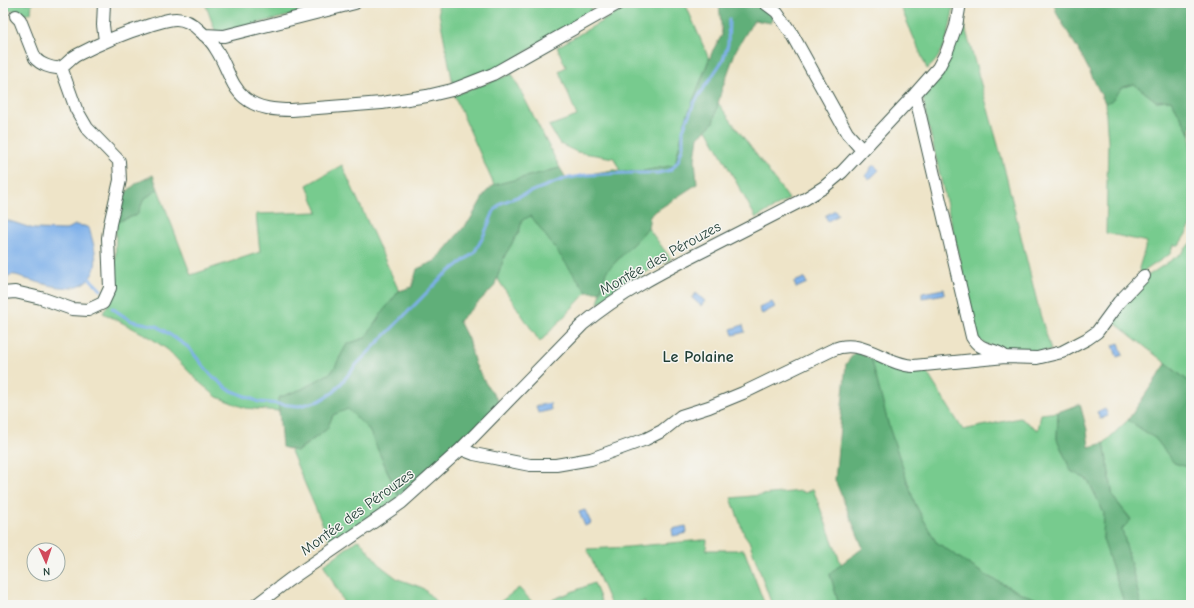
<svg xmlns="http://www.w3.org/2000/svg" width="1194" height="608" viewBox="0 0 1194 608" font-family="'Comic Neue',sans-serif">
  <rect width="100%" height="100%" fill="#f6f6f2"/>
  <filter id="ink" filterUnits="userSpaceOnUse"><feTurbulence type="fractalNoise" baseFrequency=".025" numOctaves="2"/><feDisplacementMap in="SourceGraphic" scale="8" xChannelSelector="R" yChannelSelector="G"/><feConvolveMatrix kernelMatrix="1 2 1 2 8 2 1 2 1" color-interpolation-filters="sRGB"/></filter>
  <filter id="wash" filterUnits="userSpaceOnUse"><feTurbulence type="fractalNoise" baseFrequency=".012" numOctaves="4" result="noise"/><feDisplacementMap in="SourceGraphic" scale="16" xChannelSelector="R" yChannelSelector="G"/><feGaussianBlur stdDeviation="0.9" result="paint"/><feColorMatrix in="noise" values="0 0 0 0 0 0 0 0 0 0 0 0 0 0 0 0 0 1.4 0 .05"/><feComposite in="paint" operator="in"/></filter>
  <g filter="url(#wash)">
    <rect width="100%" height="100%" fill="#eee4c8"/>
    <path fill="#77cb8e" stroke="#4b8461" d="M3 3H32L31 13 20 16 14 11 3 10Z
      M205 3H344L216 33Z
      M437 3H590L592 14 494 70 453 84Z
      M634 3H685L709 59 684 124 675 165 638 172 620 171 614 158 577 152 560 144 549 126 577 116 559 71 566 67 557 47Z
      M899 3H954C951 25 946 55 927 69Z
      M963 20 1002 159 1040 314 1051 350C1030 354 995 353 978 339L926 115 923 98 924 93Z
      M512 74 560 168 494 185 454 95Z
      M1134 84 1156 101 1171 100 1191 135V226L1179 245H1173L1170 254 1140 274 1139 268 1147 242 1106 233 1108 141 1105 103 1111 100 1123 87Z
      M718 103 789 199 756 218 707 129 713 123Z
      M342 165 399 291 384 310 365 338 347 344 332 372 302 389 278 398 279 411 245 408 217 397 199 382 168 350 148 336 103 313 115 292 116 222 137 215 144 199 158 189 191 275 260 252 256 214 318 212 307 185Z
      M531 215 587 292 540 342 497 278 505 255 519 232 522 220Z
      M648 228 671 259 641 275 598 304 606 272Z
      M1191 242V383L1111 320 1146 277 1182 253Z
      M871 358 898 370 911 372 926 371 963 430 1020 418 1038 430 1041 414 1058 412 1057 439 1071 471 1088 480 1104 513 1103 539 1125 605H1053L1023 594 985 575 936 542 915 504 889 427Z
      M348 408 369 430 399 497 331 544 290 449 298 451 327 429 333 415Z
      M1128 420 1156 439 1174 463 1191 468V605H1141L1122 529 1131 519 1113 497 1104 443Z
      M813 489 841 564 830 574 839 605H772L749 541 744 534 731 498 801 491 805 493Z
      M357 540 360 541 382 567 398 579 423 588 439 605H345L324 565Z
      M702 540H707L706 550H744L765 605H645V602L625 605H611L587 549 628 547Z
      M594 583 603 605H539Z
      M519 588 535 605H496Z"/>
    <path fill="#61af79" stroke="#407656" d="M719 3H758L774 18 771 23 754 20 736 50 721 92 713 123 698 137 695 159 697 184 650 215 648 228 606 272 600 292H587L531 216 522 220 519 232 505 255 494 287 459 321 468 339 475 364 486 384 500 403 438 465 399 497 369 430 348 409 333 415 327 429 297 451 282 447 278 398 302 389 332 372 347 344 365 338 384 310 399 291 412 287 417 269 435 261 470 220 486 192 494 185 560 168 566 178 613 170 638 172 675 165 684 124 713 50 722 35Z
      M1054 3H1191V135L1171 100 1156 101 1134 84 1123 87 1111 101 1105 103 1082 56 1057 14Z
      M153 175 158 189 144 199 137 215 116 222 125 193 137 183Z
      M855 352 871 358 889 427 915 504 936 542 985 575 1023 594 1053 605H839L830 574 841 564 863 548 835 480 846 364Z
      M1166 364 1191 383V468L1174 463 1156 439 1128 420Z
      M1080 404 1087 430 1089 447 1104 443 1113 497 1131 520 1122 529 1141 605H1125L1103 539 1104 513 1088 480 1071 471 1057 439 1058 412Z"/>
    <path fill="#7eb0ea" stroke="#4e768f" d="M874 165 879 170 869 180 865 176 871 169 870 168Z
      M835 210 838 215 828 221 825 216Z
      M3 219 34 229 66 230 75 225 84 226 89 228C94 246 103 269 85 282 71 294 42 283 26 279 22 277 16 274 11 275 9 275 5 278 3 279Z
      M804 278 807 283 796 288 794 282Z
      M944 289 945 294 922 298V293Z
      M696 293 705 301 701 306 692 298Z
      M772 302 775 307 762 314 759 308Z
      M743 325 745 332 733 335 731 329Z
      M1119 343 1123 355 1117 357 1113 345Z
      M550 403 551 410 538 413 536 406Z
      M1105 408 1108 416 1100 419 1097 412Z
      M585 510 591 523 585 526 579 512Z
      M686 526 687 533 673 536 672 529Z"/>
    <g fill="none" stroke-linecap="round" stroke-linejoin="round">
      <path stroke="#7eb0ea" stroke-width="3" d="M88 277 101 290
        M112 308 122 315 132 321 157 326 188 347 211 375 228 389 259 402 299 406 319 401 334 392 357 364 442 277 474 253 483 237 494 211 501 203 564 179 586 175 626 173H658L671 170 678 161 683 146V130L694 103 723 60 728 44 729 19"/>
    </g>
  </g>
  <g filter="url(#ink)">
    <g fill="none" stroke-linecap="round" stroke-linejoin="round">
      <defs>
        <path id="minor" d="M104 3 103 25 105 41
          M765 3 777 12 792 34 847 133 862 150
          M16 16 20 20 35 58C40 64 52 69 60 68 65 66 71 58 77 55 100 43 124 33 150 25 158 23 167 19 176 19 186 19 193 24 200 31 206 36 212 42 216 49 227 65 230 86 245 98 258 109 276 110 292 110L382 103 427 96 452 90 493 74 619 3
          M204 35 224 36 355 3
          M915 94 972 337C981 352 990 347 1003 355
          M3 293 15 292 41 298 72 309 88 310 103 303 110 288 108 238 110 224 120 180 119 161 87 128 76 109 61 67
          M461 449 474 454 530 465H556L591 459 646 439 662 431 681 416 709 407 743 393 832 350C861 336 885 365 914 366L1005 357 1037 358 1062 352 1087 339 1097 332 1119 302 1144 276
          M256 605 289 580 401 503 461 449 582 325C620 293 663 271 707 249 740 232 772 216 805 199L824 187 842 172 915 94 938 68 947 51 956 26 960 3"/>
      </defs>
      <use href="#minor" stroke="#3e564a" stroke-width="14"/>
      <use href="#minor" stroke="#fff" stroke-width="12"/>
    </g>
  </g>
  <g text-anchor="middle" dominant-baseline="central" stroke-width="3" stroke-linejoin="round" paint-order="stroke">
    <g font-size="15" fill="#1f3d34" stroke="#f6f6f2">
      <text transform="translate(660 258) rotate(-29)">Montée des Pérouzes</text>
      <text transform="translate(357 512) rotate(-36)">Montée des Pérouzes</text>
    </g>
    <g font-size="16" font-weight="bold" fill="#1f3d34" stroke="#f6f6f2">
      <text x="698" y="357">Le Polaine</text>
    </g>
  </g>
  <rect width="1194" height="608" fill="none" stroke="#f6f6f2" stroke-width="16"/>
  <g transform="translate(46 562) rotate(177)"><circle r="19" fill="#f6f6f2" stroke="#a0aca6"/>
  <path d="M0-3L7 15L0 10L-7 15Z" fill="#d1495b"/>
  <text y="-6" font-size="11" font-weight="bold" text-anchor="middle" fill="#1f3d34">N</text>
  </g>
</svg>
